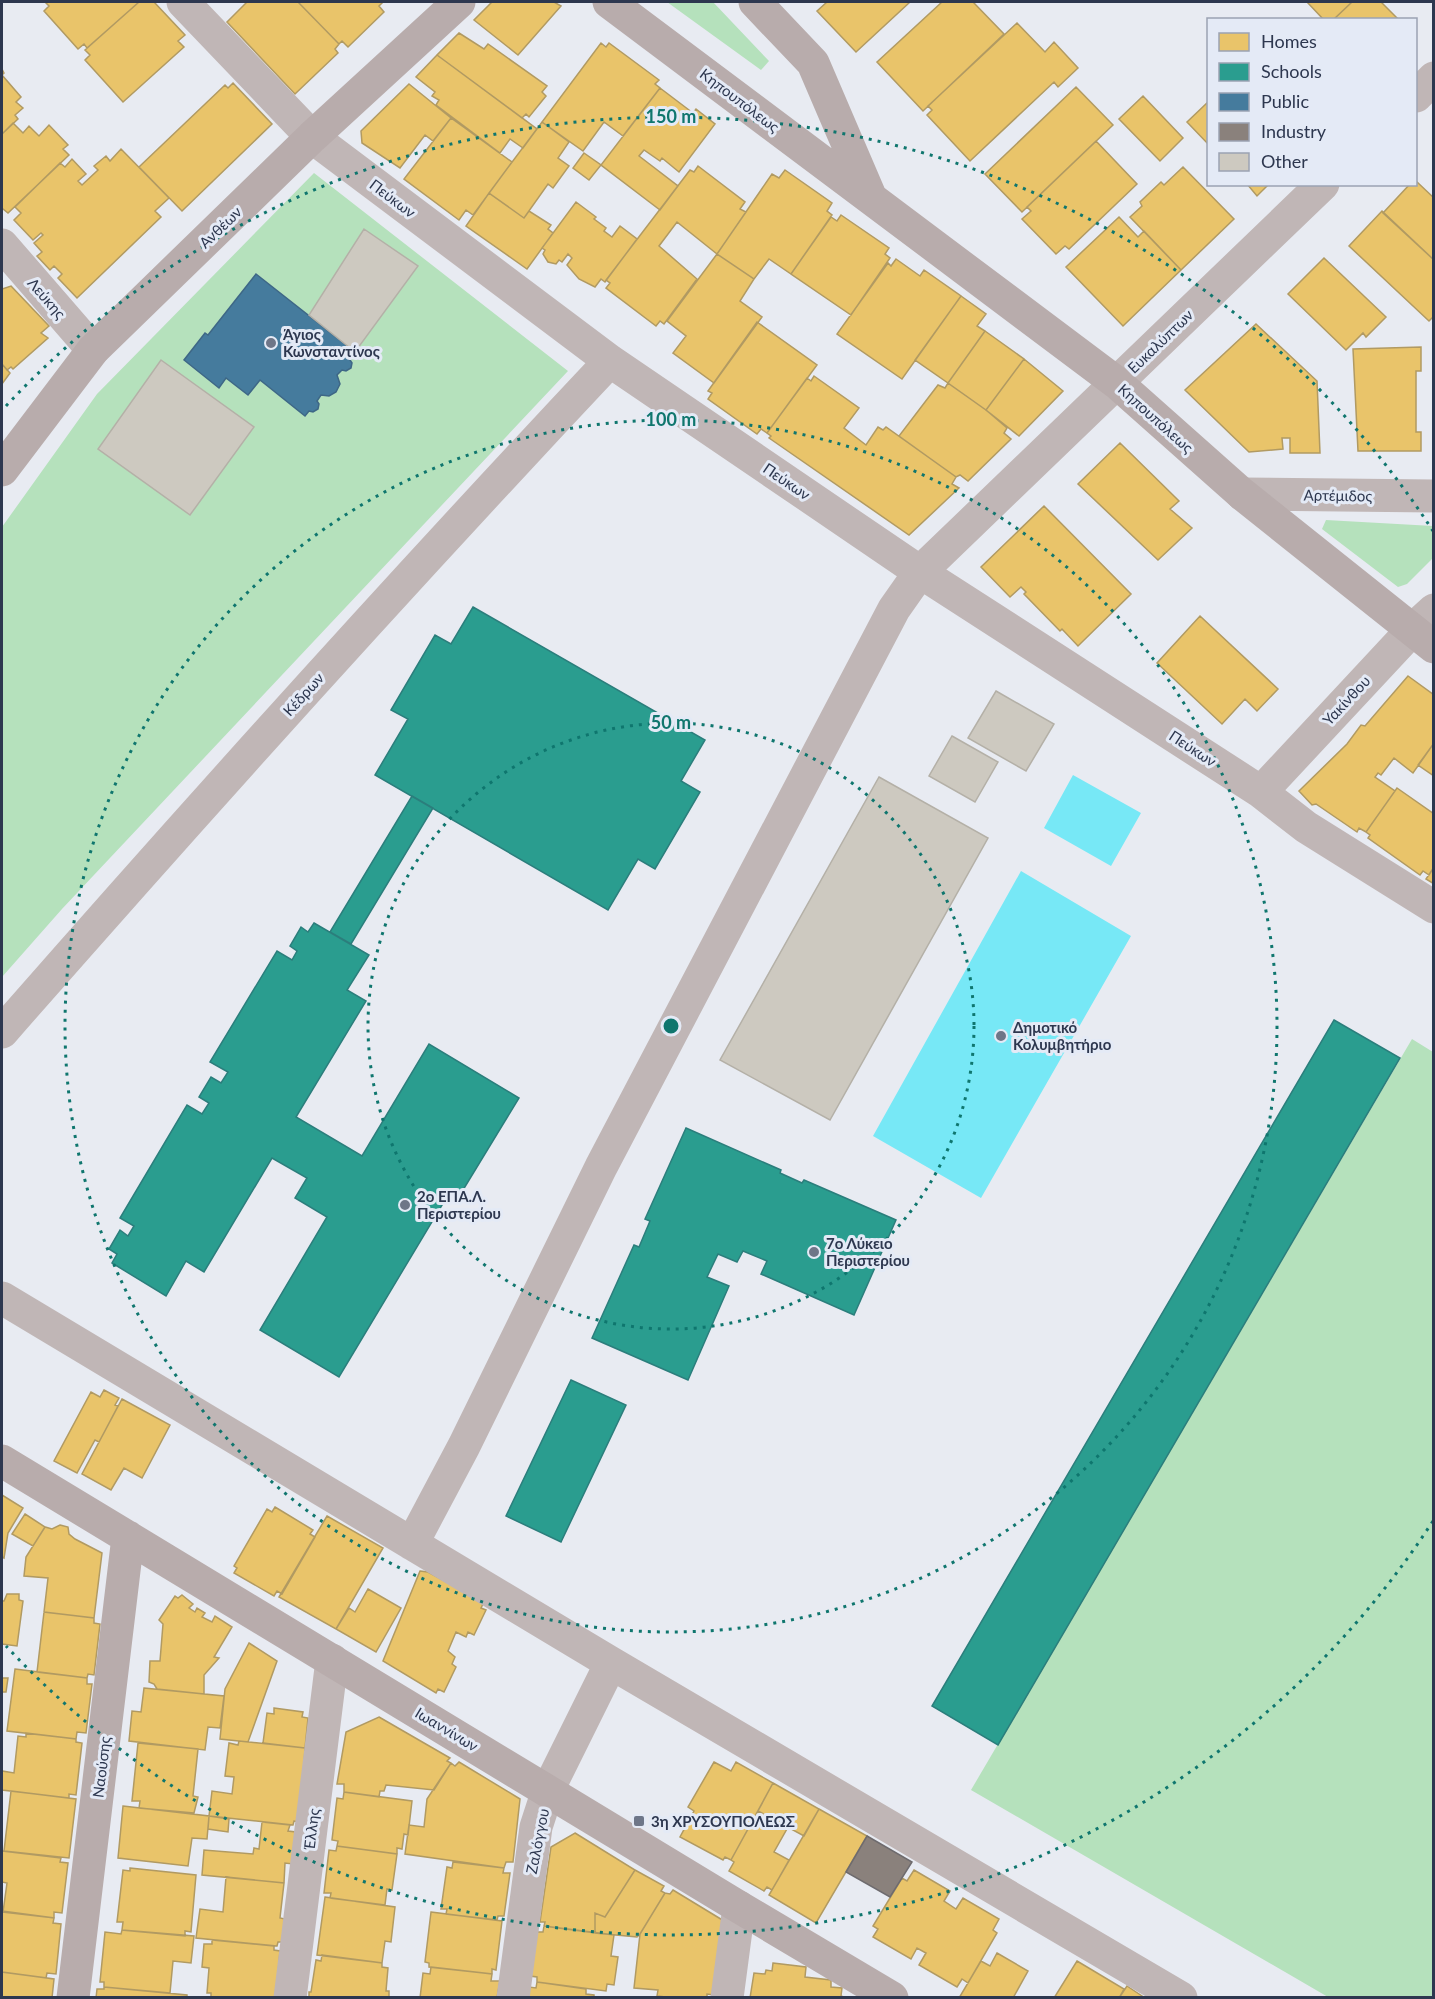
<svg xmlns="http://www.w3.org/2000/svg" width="1435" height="1999" viewBox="0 0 1435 1999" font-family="Lato,sans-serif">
  <rect width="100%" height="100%" fill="#e8ebf2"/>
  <path fill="#b5e1bc" d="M667 2H713L769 61 761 70Z
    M314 173 568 371 62 909 2 977V527L97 394Z
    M1326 520 1433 526V558L1407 584 1398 587 1322 529Z
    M1412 1039 1433 1052V1997H1328L971 1790Z"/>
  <path fill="#77e8f6" d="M1073 775 1141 813 1111 866 1044 828Z
    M1021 871 1131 936 981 1198 873 1136Z"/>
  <path fill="#e9c46a" stroke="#b19a62" stroke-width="1.5" d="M45 2H139L87 48 84 44 78 49 44 11 49 6Z
    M139 2H154L185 35 178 41 184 47 123 102 85 60 90 55 85 50Z
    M247 2H298L339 44 335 49 338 53 295 94 227 22Z
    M298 2H383L379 6 384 12 348 47 342 41 339 44Z
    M492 2H554L561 6 518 55 474 20Z
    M827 2H910L856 52 817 11Z
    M942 2H973L1004 34 923 111 877 62Z
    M1307 2H1352L1333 20H1324Z
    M1352 2H1381L1399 20H1333Z
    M1017 23 1045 52 1054 42 1078 68 1058 87 1054 82 970 161 927 115 932 110 928 106Z
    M459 33 484 49 488 44 547 86 542 92 546 96 529 117 526 114 522 118 437 55Z
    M601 43 606 47 609 43 659 80 655 84 660 88 623 136 604 122 583 151 542 122Z
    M437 55 537 129 523 148 510 139 500 153 436 105 439 100 432 96 435 92 416 77Z
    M2 69 4 73 2 75 21 97 16 102 23 108 15 115 18 119 2 134Z
    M233 83 272 124 182 211 139 167 225 85 228 88Z
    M409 84 451 118 433 141 425 135 400 168 362 143 361 131Z
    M1076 87 1113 125 1022 212 985 174Z
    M660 88 693 113 696 109 715 124 679 172 662 158 660 161 644 150 639 156 678 186 660 210 601 165Z
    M1143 96 1183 138 1160 161 1119 119Z
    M1208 102V144L1187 122Z
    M451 118 512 162 473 215 466 210 459 220 404 179Z
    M542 122 569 142 558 158 569 166 553 188 548 184 524 218 489 193Z
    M13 123 23 133 29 126 39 136 49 125 68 145 63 149 69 155 8 213 3 209 2 210V134Z
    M1096 141 1137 184 1069 249 1065 246 1056 254 1022 219 1031 211 1027 207Z
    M121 149 169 198 155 211 161 217 77 298 58 278 62 274 54 266 50 270 37 256 42 252 34 243 43 235 41 233 33 240 14 220 21 213 15 207 60 163 65 167 72 159 86 174 78 181 82 185 98 170 94 166 106 156 110 161Z
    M584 153 601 165 589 180 573 168Z
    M698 166 745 202 740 209 746 212 717 254 677 222 659 246 697 279 664 324 660 321 656 326 606 288 610 283 606 280 690 170 694 172Z
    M1183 167 1234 219 1181 270 1130 217 1142 206 1140 202 1161 182 1164 185Z
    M785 170 832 203 827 211 832 215 791 274 769 259 754 279 717 254 772 174 779 178Z
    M1416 181 1434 198V260L1383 213 1410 184H1416Z
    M1247 184H1269L1257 196Z
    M489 193 524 218 529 211 551 225 548 229 553 233 527 269 466 226Z
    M576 202 596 217 594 219 606 228 604 231 612 237 620 226 637 239 605 282 601 279 595 287 579 279 567 265 572 258 568 254 562 262 559 260 556 264 548 262 543 254 545 250 542 248Z
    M1382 211 1434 260V316L1429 321 1349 246Z
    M841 215 889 248 885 254 890 258 851 315 791 274 831 217 837 221Z
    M1119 217 1138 237 1144 231 1181 270 1123 326 1066 267Z
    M717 254 754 279 740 301 762 317 714 383 673 353 686 336 667 321Z
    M1324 258 1386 317 1366 337 1363 333 1346 350 1288 294Z
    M896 259 920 276 924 270 961 296 902 379 837 334 888 263 891 266Z
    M11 286 49 326 41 333 48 338 13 369 11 367 7 370 2 364V289Z
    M961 296 986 314 977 326 985 331 948 383 915 360Z
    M757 322 817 365 767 433 761 429 757 434 708 399 712 393 708 391Z
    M1256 324 1317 381 1320 453H1290V438H1282L1283 449 1249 452 1185 390Z
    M985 331 1024 359 986 410 948 383Z
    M1421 347V371H1416V432H1421V451H1358L1353 349Z
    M1024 359 1063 391 1019 436 986 410Z
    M2 364 10 373 2 384Z
    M814 376 859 408 844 428 866 445 878 427 883 430 886 427 956 477 952 484 959 488 909 535 769 438 771 436 767 433 807 378 811 381Z
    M948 383 986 410 1007 428 1004 433 1011 439 968 481 960 475 956 477 899 436 938 385 945 388Z
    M1120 443 1179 501 1170 509 1192 528 1158 560 1078 484Z
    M1044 506 1131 594 1078 646 1062 629 1060 631 1024 594 1026 592 1021 587 1010 597 981 567Z
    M1200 616 1278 689 1257 711 1245 699 1222 724 1157 663Z
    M1408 676 1434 695V743L1413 773 1394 758 1381 775 1378 773 1375 777 1395 791 1366 832 1359 828 1357 832 1316 804 1312 805 1299 791 1347 744 1361 725 1365 726Z
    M1434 743V776L1418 765Z
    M1397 788 1434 814V867L1429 875 1423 871 1420 875 1368 838 1370 835 1366 832Z
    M1434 867V884L1426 879Z
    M104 1390 119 1398 115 1405 118 1406 99 1442 95 1440 77 1473 54 1461 91 1392 100 1397Z
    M122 1399 170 1425 142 1478 124 1468 111 1490 82 1474Z
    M2 1495 23 1508 8 1533 4 1558 2 1557Z
    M275 1507 313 1530 310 1534 315 1537 282 1594 277 1591 274 1596 234 1573 237 1568 234 1566 267 1509 272 1512Z
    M25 1514 45 1527 33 1546 12 1534Z
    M327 1516 383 1548 336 1629 279 1597Z
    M60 1525 68 1527 69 1534 75 1539 102 1553 94 1618 44 1612 48 1578 24 1576 26 1557 45 1527 52 1529Z
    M420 1571 428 1572 484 1602 481 1608 486 1610 474 1635 468 1632 466 1637 456 1632 448 1651 455 1657 452 1664 456 1667 444 1692 438 1689 436 1693 383 1661Z
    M368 1589 401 1608 376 1652 336 1629 349 1608 355 1612Z
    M7 1594H19V1600L23 1601 17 1646 2 1644V1601H4Z
    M182 1595 193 1604 189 1608 195 1612 197 1608 205 1613 202 1617 212 1622 215 1616 232 1627 214 1657 219 1658 204 1675V1694L157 1689 154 1684 149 1682 150 1661H160L163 1624 159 1620 175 1596 178 1598Z
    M44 1612 94 1618V1623L100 1624 94 1675 88 1674 87 1678 37 1672Z
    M249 1643 277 1661 248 1742 220 1739 225 1689Z
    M15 1669 87 1678V1684H92L86 1733 77 1732 76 1739 7 1731Z
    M2 1678H8L6 1692H2Z
    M144 1688 224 1696 220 1728 208 1727 205 1750 129 1741 132 1711 141 1712Z
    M274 1708 303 1712 302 1717 308 1718 305 1748 263 1743 267 1713 274 1714Z
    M379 1717 450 1758 447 1761 451 1763 434 1790 386 1785 384 1791H380L379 1797 344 1792V1784H337L346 1732Z
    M26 1733 76 1739V1742L82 1743 76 1795 69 1794V1798L2 1790V1771L14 1773 18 1736 26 1737Z
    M239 1741 305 1748 301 1822 294 1821 293 1825 209 1816 212 1791 232 1794 234 1777 225 1776 229 1743 238 1745Z
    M138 1743 198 1749 193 1796 198 1797 194 1813 139 1808 140 1801H132Z
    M459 1762 520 1799 513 1862H506L504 1868 405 1854 409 1825 424 1827 427 1799 451 1763 455 1766Z
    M714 1762 731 1771 736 1762 773 1783 731 1860 725 1857 723 1860 680 1837 694 1811 688 1807Z
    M773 1783 819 1809 804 1836 758 1811Z
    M11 1791 76 1799 69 1858 4 1851Z
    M344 1792 412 1801 408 1835 404 1834 402 1849 397 1848V1854L337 1846 338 1841 332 1840 337 1798 343 1799Z
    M123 1806 209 1816 207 1839 192 1838 188 1866 118 1858Z
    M819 1809 867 1836 816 1923 769 1895Z
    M758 1811 788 1827 774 1852 789 1860 772 1890 767 1887 764 1891 729 1871 734 1862 731 1860Z
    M209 1816 229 1819 228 1832 208 1829Z
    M262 1822 290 1825 288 1831 296 1832 293 1864 285 1863 284 1883 202 1875 204 1850 253 1854 254 1848 259 1849Z
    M575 1833 635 1870 605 1917 595 1913V1933L544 1926 545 1922H540L551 1847Z
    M337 1846 397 1854 392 1890 387 1889 385 1905 330 1898 331 1893H324L329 1850 336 1851Z
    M2 1851 61 1858 60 1862 68 1863 62 1913 54 1912V1918L3 1912 7 1883 2 1882Z
    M453 1862 504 1868 503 1873H510L504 1916H498L497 1920 446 1914 447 1909H441L447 1867 452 1868Z
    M130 1868 196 1875 191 1932 185 1931V1936L122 1930 123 1922H117L123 1870 130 1871Z
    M635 1870 664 1886 661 1891 665 1893 640 1934 637 1937 595 1933V1913L605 1917Z
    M914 1870 950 1891 944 1901 956 1909 963 1898 999 1919 993 1930 997 1933 968 1983 962 1979 957 1987 919 1965 926 1953 917 1948 911 1959 873 1937 878 1929 873 1926 902 1878 907 1881Z
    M226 1877 284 1883 280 1918 285 1919 283 1942H278L277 1946 196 1938 200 1909 223 1912Z
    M673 1890 724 1921 714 1995 707 1994V1998H675L657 1996 658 1990 634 1988 640 1934 665 1893 670 1894Z
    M325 1897 395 1907 391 1942 385 1941 382 1963 317 1955Z
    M2 1911 54 1918 53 1923 61 1924 56 1974 47 1973 46 1978 2 1972Z
    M431 1912 502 1921 496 1970 492 1969V1974L429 1967V1963L425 1962Z
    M544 1926 614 1935 611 1956 618 1957 614 1985 607 1984 606 1991 537 1982V1977L530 1976 536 1932H543Z
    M122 1930 194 1936 191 1963 173 1961 170 1993 104 1987V1982H100L105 1932 121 1934Z
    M212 1940 274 1946V1950L280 1951 276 1998 211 1997V1993H207L209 1968 202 1967 204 1944H212Z
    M997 1953 1028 1971 1013 1998H959L981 1961 990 1966Z
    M322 1955 382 1963V1967L388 1968 386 1991H389V1998H309V1992H311L316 1960 321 1961Z
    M1077 1961 1124 1989 1119 1998H1054Z
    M773 1963 806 1967 805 1977 831 1980V1987L842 1988 841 1996 846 1998H750L754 1973 765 1974 766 1970 772 1971Z
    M431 1967 492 1974 491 1981H500L497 1998H420L423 1973 430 1974Z
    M2 1972 54 1979 52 1998H2Z
    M537 1982 586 1989V1994L594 1995V1998H528L529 1987 536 1988Z
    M1127 1986 1145 1998H1119Z
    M104 1987 187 1995V1998H96L97 1989H104Z"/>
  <path fill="#2a9d8f" stroke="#2b7e7c" stroke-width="1.5" d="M473 607 705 740 681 781 700 792 655 869 638 859 608 910 375 775 408 719 391 710 435 635 451 644Z
    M412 796 433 808 351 944 330 932Z
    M314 923 369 955 347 990 366 1001 296 1117 362 1156 429 1044 519 1098 460 1195 451 1190 339 1377 260 1330 327 1217 295 1198 307 1178 272 1158 204 1272 186 1261 166 1296 112 1263 117 1254 109 1249 120 1230 128 1236 134 1226 120 1218 187 1105 202 1114 209 1103 199 1097 211 1077 221 1083 228 1072 210 1062 277 951 292 960 297 951 290 946 301 927 308 932Z
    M1334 1020 1400 1058 998 1745 932 1706Z
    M686 1128 781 1170 780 1173 802 1183 804 1180 896 1220 854 1315 761 1274 767 1261 743 1251 737 1262 718 1254 707 1277 729 1286 688 1380 592 1338 634 1245 639 1247 650 1221 645 1219Z
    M571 1380 626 1405 561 1542 506 1516Z"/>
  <path fill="#457b9d" stroke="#3e6786" stroke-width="1.5" d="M256 274 355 352 350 360 352 363 351 368 346 371 342 370 337 375 340 384 336 392 329 396 321 395 317 401 319 404 318 409 313 412 309 411 305 416 260 380 248 395 226 378 219 388 184 360 205 333 208 335Z"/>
  <path fill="#8a817c" stroke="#6e6b6e" stroke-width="1.5" d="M867 1836 912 1862 890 1897 846 1872Z"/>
  <path fill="#cdc9c0" stroke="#b4b0a7" stroke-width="1.5" d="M364 229 418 266 355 352 309 315Z
    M161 360 254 427 190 515 98 449Z
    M996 691 1054 724 1026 771 968 738Z
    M952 736 998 762 975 802 929 776Z
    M879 777 988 838 830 1120 720 1060Z"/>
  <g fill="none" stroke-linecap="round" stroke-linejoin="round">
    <path stroke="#c0b6b6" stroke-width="33" d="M183 2 312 137 610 361 920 572 1261 792 1306 827 1434 907
      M1416 96 1434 78
      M2 245 93 350
      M1242 494 1434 496
      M1261 792 1412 630 1434 610
      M2 1032C201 805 403 581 610 361
      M2 1298 611 1663 1181 1998
      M412 1544 464 1446 601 1167 894 609 920 572 1323 184
      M290 1998 332 1660
      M513 1998 536 1827 548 1790 611 1663
      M727 1998 739 1907"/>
    <path stroke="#b8acac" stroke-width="33" d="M609 2 1117 383 1242 494 1434 647
      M755 2 813 63 870 196
      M2 470 93 350 312 137 459 2
      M2 1461 739 1907 892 1998
      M73 1998 128 1537"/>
  </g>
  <g fill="none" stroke="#0f766e" stroke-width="3" stroke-dasharray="3 6">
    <circle cx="671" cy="1026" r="303"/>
    <circle cx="671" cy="1026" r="606"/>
    <path d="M1433 1521A909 909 0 0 1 6 1646M6 406A909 909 0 0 1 1433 531"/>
  </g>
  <g fill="#6e7688" stroke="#e4eaf6" stroke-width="2">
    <circle cx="271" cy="343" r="6"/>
    <circle cx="1001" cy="1036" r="6"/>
    <circle cx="405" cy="1205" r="6"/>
    <circle cx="814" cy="1252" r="6"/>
    <rect x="633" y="1815" width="12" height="12" rx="3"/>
  </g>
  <g text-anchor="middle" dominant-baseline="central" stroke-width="6" stroke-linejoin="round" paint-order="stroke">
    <g font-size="15" fill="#2d374f" stroke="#e4eaf6">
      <text transform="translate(740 100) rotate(37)">Κηπουπόλεως</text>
      <text transform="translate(393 198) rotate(37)">Πεύκων</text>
      <text transform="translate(220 227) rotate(-44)">Ανθέων</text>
      <text transform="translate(47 298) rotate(49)">Λεύκης</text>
      <text transform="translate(1160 341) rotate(-44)">Ευκαλύπτων</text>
      <text transform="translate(1156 418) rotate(42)">Κηπουπόλεως</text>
      <text transform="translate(787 481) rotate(34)">Πεύκων</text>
      <text transform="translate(1338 495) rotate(1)">Αρτέμιδος</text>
      <text transform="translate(303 694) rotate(-48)">Κέδρων</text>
      <text transform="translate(1346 700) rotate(-47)">Υακίνθου</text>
      <text transform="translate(1193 748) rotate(33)">Πεύκων</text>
      <text transform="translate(447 1729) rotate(31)">Ιωαννίνων</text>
      <text transform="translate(101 1767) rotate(-83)">Ναούσης</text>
      <text transform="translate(311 1829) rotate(-83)">Έλλης</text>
      <text transform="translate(537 1841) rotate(-79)">Ζαλόγγου</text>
    </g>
    <g font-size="15" font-weight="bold" fill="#2d374f" stroke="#e4eaf6" text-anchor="start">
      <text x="283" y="334">Άγιος<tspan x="283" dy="17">Κωνσταντίνος</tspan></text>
      <text x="1013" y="1027">Δημοτικό<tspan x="1013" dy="17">Κολυμβητήριο</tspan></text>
      <text x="417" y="1196">2ο ΕΠΑ.Λ.<tspan x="417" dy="17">Περιστερίου</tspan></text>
      <text x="826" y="1243">7ο Λύκειο<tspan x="826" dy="17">Περιστερίου</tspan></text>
      <text x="651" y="1821">3η ΧΡΥΣΟΥΠΟΛΕΩΣ</text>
    </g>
  </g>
  <circle cx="671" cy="1026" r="9" fill="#0f766e" stroke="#e4eaf6" stroke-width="3"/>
  <g font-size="18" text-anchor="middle" font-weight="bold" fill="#0f766e" stroke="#e4eaf6" stroke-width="6" stroke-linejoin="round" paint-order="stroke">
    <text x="671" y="123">150 m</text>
    <text x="671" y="426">100 m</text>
    <text x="671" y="729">50 m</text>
  </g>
  <rect width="1435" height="1999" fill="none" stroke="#2d374f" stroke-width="6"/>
  <rect x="1207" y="18" width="210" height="168" fill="#e4eaf6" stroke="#9ba2b3" stroke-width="1.5"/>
  <rect x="1219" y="33" width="30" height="18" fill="#e9c46a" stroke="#9ba2b3" stroke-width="1.5"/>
  <text x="1261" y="48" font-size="18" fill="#2d374f">Homes</text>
  <rect x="1219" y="63" width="30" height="18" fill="#2a9d8f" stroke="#9ba2b3" stroke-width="1.5"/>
  <text x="1261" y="78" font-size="18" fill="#2d374f">Schools</text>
  <rect x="1219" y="93" width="30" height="18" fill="#457b9d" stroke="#9ba2b3" stroke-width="1.5"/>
  <text x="1261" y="108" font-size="18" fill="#2d374f">Public</text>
  <rect x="1219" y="123" width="30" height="18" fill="#8a817c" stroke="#9ba2b3" stroke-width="1.5"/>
  <text x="1261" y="138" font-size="18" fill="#2d374f">Industry</text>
  <rect x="1219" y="153" width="30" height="18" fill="#cdc9c0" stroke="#9ba2b3" stroke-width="1.5"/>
  <text x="1261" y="168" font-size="18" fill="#2d374f">Other</text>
</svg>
